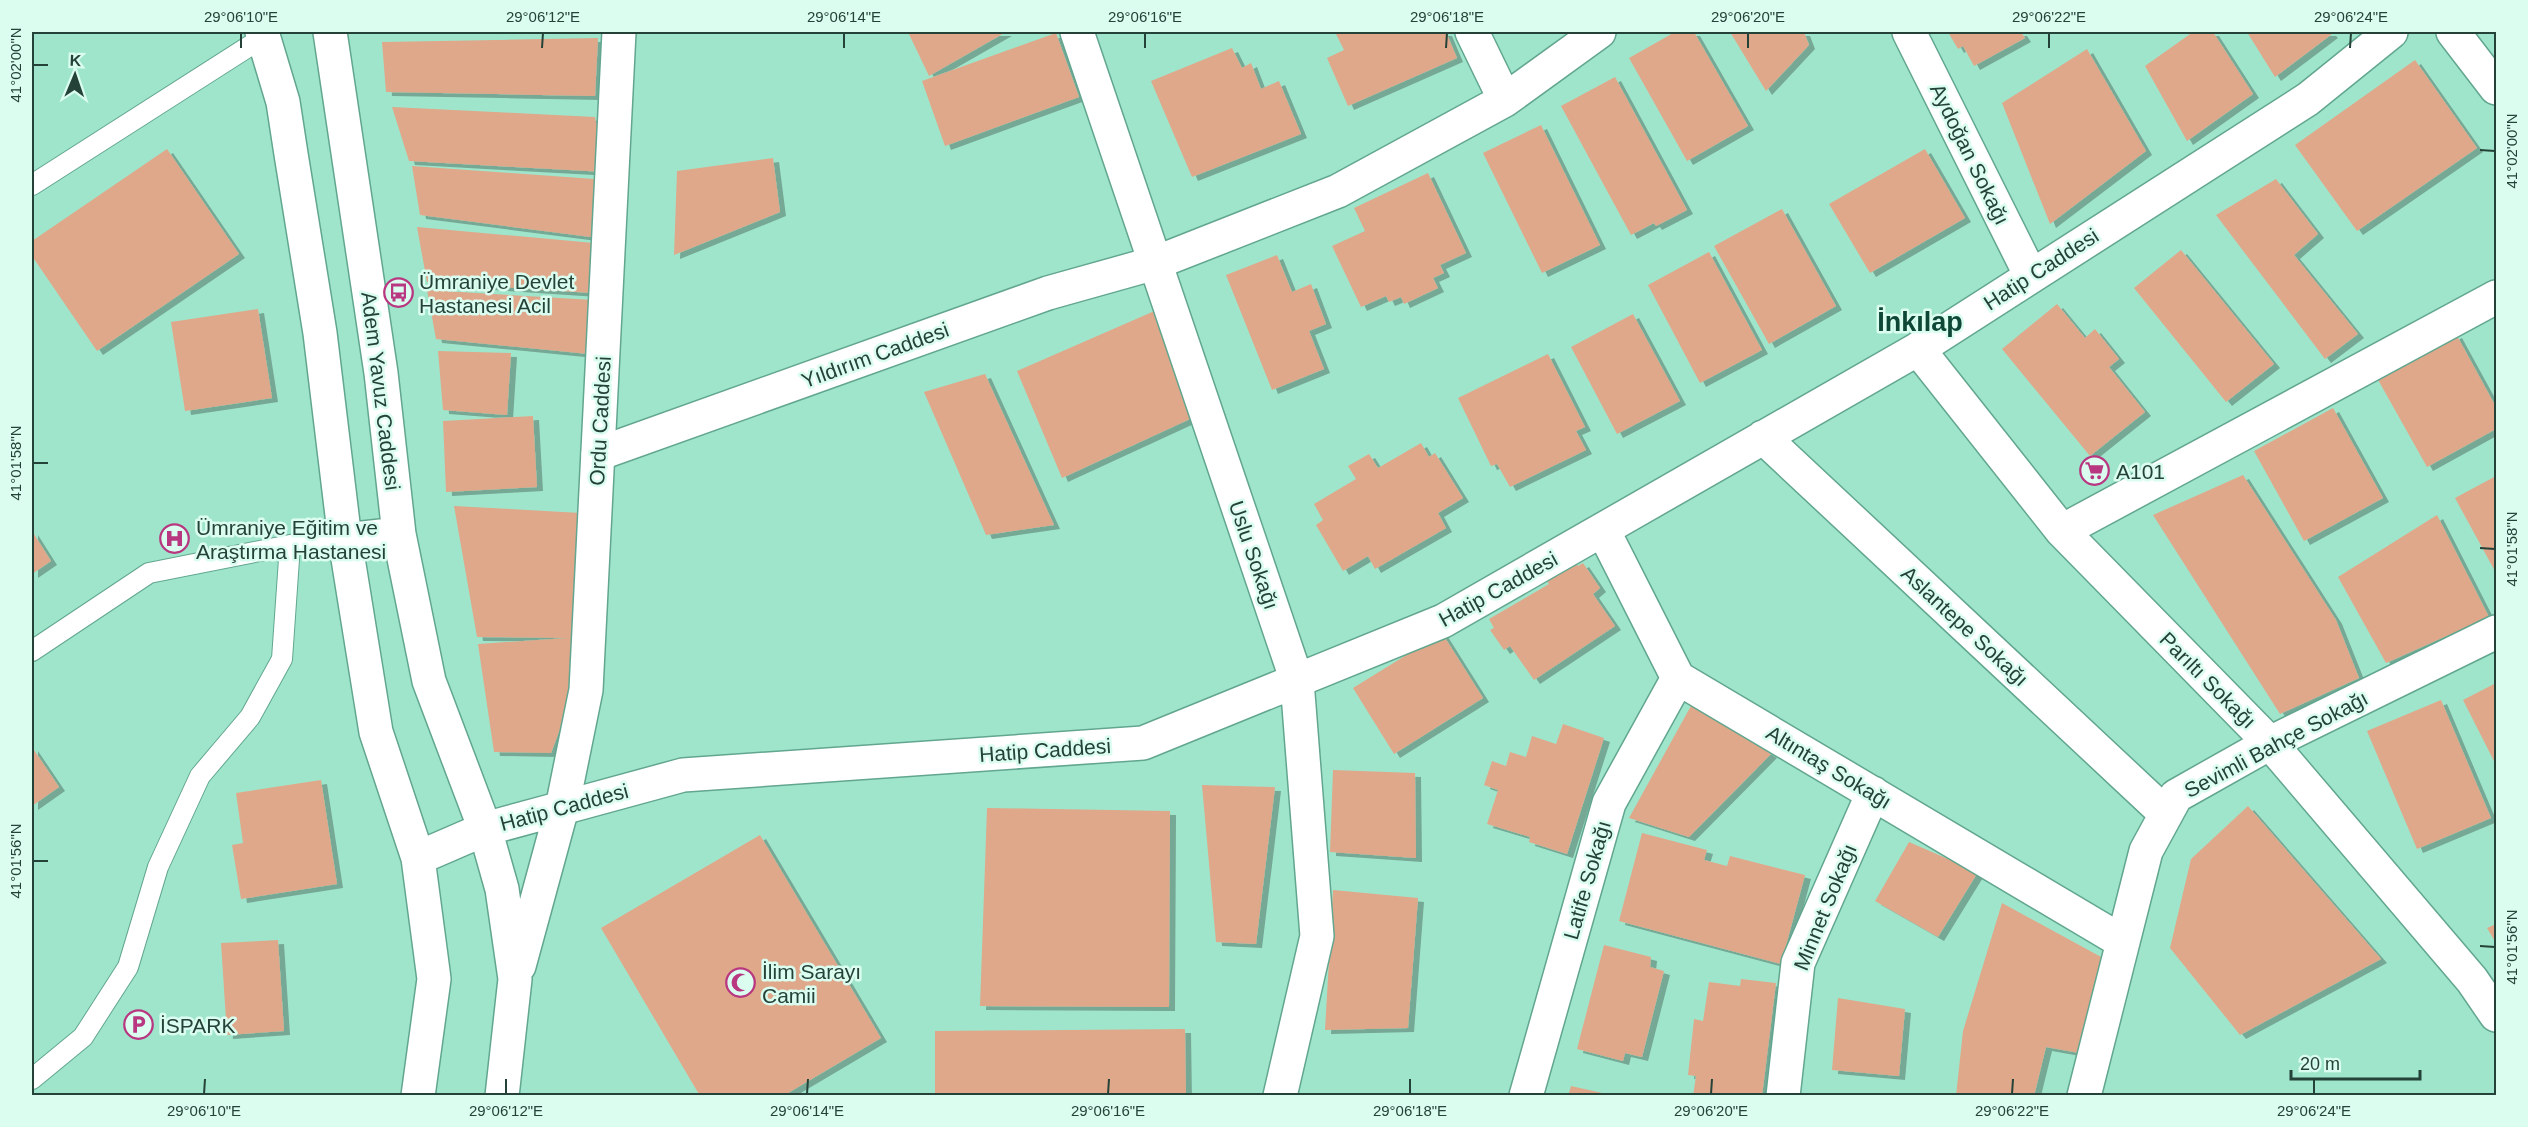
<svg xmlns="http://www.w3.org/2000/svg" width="2528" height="1127" viewBox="0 0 2528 1127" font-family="Helvetica,sans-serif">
  <defs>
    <filter id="shadow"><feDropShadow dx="6" dy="4" stdDeviation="0" flood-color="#0004"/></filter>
  </defs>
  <rect width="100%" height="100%" fill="#9fe5cb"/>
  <path fill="#e0a88a" filter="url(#shadow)" d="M908 32H1006L929 76Z
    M1335 32H1446L1457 58 1348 106 1327 58 1344 50Z
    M1675 32H1694L1748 126 1687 161 1629 58Z
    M1730 32H1804L1809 45 1766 91Z
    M1948 32H2021L2025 38 1974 66 1963 46 1958 49Z
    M2193 32H2213L2253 94 2187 141 2145 66Z
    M2247 32H2330L2332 34 2275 77Z
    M1056 33 1079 97 945 146 922 81Z
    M598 38 595 96 386 92 382 42Z
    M1232 48 1242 68 1251 63 1261 89 1279 81 1301 134 1192 177 1151 81Z
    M2087 49 2146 151 2050 224 2002 103Z
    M2415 60 2477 148 2357 231 2295 145Z
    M1615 77 1687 210 1656 226 1654 223 1631 235 1561 106Z
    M392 107 595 117 606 172 409 161Z
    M1541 125 1600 245 1542 273 1483 153Z
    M167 149 239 254 97 351 32 256V241Z
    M1925 149 1965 218 1870 273 1829 204Z
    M773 158 780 212 674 255 677 171Z
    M412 166 594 179 591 237 420 215Z
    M1428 173 1466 253 1440 265 1444 273 1433 278 1438 288 1404 304 1401 297 1389 302 1386 296 1361 307 1332 246 1365 231 1354 208Z
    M2276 179 2318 234 2294 255 2358 334 2325 359 2216 215Z
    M1782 209 1836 306 1769 344 1714 246Z
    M417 227 594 243 592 293 427 282Z
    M2181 250 2274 364 2226 402 2134 288Z
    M1709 252 1762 350 1700 383 1648 285Z
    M1277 255 1292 292 1311 284 1326 324 1309 331 1324 369 1272 390 1226 275Z
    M427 290 593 300 589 354 436 339Z
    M2057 304 2085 338 2095 329 2119 359 2109 367 2145 412 2090 456 2002 349Z
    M258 309 272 398 185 411 171 322Z
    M1159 309 1190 419 1062 478 1017 371Z
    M1633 314 1680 401 1617 434 1571 347Z
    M2456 334 2496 407V429L2427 467 2377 378Z
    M438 351 511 353 507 415 443 410Z
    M1548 354 1585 427 1576 431 1586 450 1510 487 1497 464 1491 466 1458 398Z
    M985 374 1054 525 986 535 924 392Z
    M2333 408 2383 498 2304 541 2254 451Z
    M533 416 537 487 446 492 443 421Z
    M1421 443 1429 457 1435 453 1463 498 1438 513 1446 528 1375 569 1368 556 1343 571 1316 525 1323 520 1314 504 1356 479 1348 466 1369 454 1378 468Z
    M2243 475 2336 620 2359 678 2280 714 2153 515Z
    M2496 476V573L2455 498Z
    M454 506 581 513 571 700 551 753 494 752 478 644 568 638 477 637Z
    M2437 515 2489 617 2386 663 2338 577Z
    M32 531 51 561 32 574Z
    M1575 561 1578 566 1583 563 1600 588 1593 594 1615 626 1534 680 1510 646 1504 650 1490 630 1494 628 1489 619 1549 584 1546 580Z
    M1442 633 1483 698 1394 754 1353 688Z
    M2496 683V765L2463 700Z
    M2441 700 2491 818 2417 849 2367 731Z
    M1692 704 1771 754 1689 837 1629 818Z
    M1563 724 1604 738 1567 854 1529 842 1530 837 1487 824 1498 790 1484 785 1492 761 1506 766 1510 752 1526 757 1532 736 1556 744Z
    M32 747 59 787 32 806Z
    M1333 770 1415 773 1416 858 1330 852Z
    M321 780 337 884 241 899 232 845 243 843 236 793Z
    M1202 785 1275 787 1256 944 1216 942Z
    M2248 806 2381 959 2240 1035 2170 948 2191 859Z
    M987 808 1170 811 1169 1007 980 1006Z
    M1642 833 1707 850 1704 860 1727 866 1730 856 1805 875 1781 964 1619 921Z
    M760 835 881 1038 783 1096H700L601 928Z
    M1909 842 1978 872 1938 937 1875 901Z
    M1333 890 1418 898 1408 1028 1325 1030Z
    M2002 903 2103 958 2085 1054 2046 1047 2034 1096H1956L1963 1031Z
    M2496 924V943L2487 928Z
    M278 940 284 1031 227 1035 221 943Z
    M1604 945 1651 957 1650 967 1664 971 1642 1057 1625 1053 1623 1061 1577 1049Z
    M1741 979 1776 983 1762 1096H1693L1696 1076 1688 1075 1694 1019 1703 1021 1709 982 1740 986Z
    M1838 998 1905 1009 1899 1076 1832 1070Z
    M1185 1029 1186 1096H935V1031Z
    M1571 1086 1611 1095V1096H1568Z"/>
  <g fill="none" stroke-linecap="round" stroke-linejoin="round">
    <defs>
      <path id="lane" d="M32 185 265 36
        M32 651 149 573 290 545 345 540
        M32 1079 83 1037 128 967 158 867 200 776 250 717 282 659 290 545"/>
      <path id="street" d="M1077 32 1297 681 1317 936 1280 1096
        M1472 32 1505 100
        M1909 32 2031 276
        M2453 32 2496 88
        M1918 349 2062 531 2270 743 2472 980 2496 1015
        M1763 437 2166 814
        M598 454 1048 293 1155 263 1338 191 1505 100 1599 32
        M1603 530 1678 678 2123 942
        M2062 531 2496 297
        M562 808 683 775 1143 743 1443 621 1918 349 2308 99 2391 32
        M1526 1096 1609 803 1678 678
        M1783 1096 1798 963 1873 793
        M2084 1096 2146 851 2176 796 2270 743 2496 632"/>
      <path id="secondary" d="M262 32 283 102 291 154 320 333 345 540 376 732 418 858 434 979 418 1096
        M330 32 381 373 399 534 429 681 485 829 502 889 515 979 502 1096
        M345 540 399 534
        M418 858 485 829 562 808
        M519 966 562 808 586 690 619 32"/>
    </defs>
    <use href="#lane" stroke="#62a68f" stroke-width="22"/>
    <use href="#street" stroke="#62a68f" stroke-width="36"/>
    <use href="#secondary" stroke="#62a68f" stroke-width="36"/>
    <use href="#lane" stroke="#fff" stroke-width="20"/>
    <use href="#street" stroke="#fff" stroke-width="33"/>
    <use href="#secondary" stroke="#fff" stroke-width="33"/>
  </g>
  <path fill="none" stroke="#254238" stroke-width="2" d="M241 48V33M542 48 543 33M844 48V33M1145 48V33M1446 48 1447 33M1748 48V33M2049 48V33M2350 48 2351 33M33 65H48M2480 150 2495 151M33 463H48M2480 548 2495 549M33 861H48M2480 946 2495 947M204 1094 205 1079M506 1094V1079M807 1094 808 1079M1108 1094 1109 1079M1410 1094V1079M1711 1094 1712 1079M2012 1094 2013 1079M2314 1094V1079"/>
  <defs>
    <symbol id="bus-ring" viewBox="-11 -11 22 22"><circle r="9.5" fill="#dbfdf0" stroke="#b83780" stroke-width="1.5"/><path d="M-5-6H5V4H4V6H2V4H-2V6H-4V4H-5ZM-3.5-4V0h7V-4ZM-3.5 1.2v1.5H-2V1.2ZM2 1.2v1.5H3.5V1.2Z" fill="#b83780"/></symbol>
    <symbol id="supermarket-ring" viewBox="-11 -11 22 22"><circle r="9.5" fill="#dbfdf0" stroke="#b83780" stroke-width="1.5"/><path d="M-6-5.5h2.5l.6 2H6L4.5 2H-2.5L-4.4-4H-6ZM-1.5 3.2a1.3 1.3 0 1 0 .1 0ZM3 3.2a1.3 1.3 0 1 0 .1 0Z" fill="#b83780"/></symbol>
    <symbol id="hospital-ring" viewBox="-11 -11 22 22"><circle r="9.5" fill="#dbfdf0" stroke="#b83780" stroke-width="1.5"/><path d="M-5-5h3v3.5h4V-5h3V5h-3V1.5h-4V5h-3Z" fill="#b83780"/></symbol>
    <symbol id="mosque-ring" viewBox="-11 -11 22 22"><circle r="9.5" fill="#dbfdf0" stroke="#b83780" stroke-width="1.5"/><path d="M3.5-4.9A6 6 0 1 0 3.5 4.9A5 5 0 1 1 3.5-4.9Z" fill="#b83780"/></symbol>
    <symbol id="parking-ring" viewBox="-11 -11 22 22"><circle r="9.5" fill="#dbfdf0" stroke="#b83780" stroke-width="1.5"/><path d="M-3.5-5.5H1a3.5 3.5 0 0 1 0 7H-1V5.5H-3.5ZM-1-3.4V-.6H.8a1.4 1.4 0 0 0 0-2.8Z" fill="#b83780"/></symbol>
  </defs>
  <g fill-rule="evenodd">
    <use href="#bus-ring" x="382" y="276" width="33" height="33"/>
    <use href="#supermarket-ring" x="2078" y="454" width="33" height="33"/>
    <use href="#hospital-ring" x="158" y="522" width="33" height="33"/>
    <use href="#mosque-ring" x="724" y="966" width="33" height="33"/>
    <use href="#parking-ring" x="122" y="1008" width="33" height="33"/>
  </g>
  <g text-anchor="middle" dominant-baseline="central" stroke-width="5" stroke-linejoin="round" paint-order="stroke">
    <g font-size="21" fill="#254238" stroke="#dbfdf0">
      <text transform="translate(1970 154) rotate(64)">Aydoğan Sokağı</text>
      <text transform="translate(2041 269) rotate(-33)">Hatip Caddesi</text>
      <text transform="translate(875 355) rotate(-20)">Yıldırım Caddesi</text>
      <text transform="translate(381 391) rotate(83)">Adem Yavuz Caddesi</text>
      <text transform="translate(600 421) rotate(-87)">Ordu Caddesi</text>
      <text transform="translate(1254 555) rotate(71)">Uslu Sokağı</text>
      <text transform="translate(1498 589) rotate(-29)">Hatip Caddesi</text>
      <text transform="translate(1965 626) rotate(43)">Aslantepe Sokağı</text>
      <text transform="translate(2208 680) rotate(45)">Parıltı Sokağı</text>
      <text transform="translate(2276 744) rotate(-28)">Sevimli Bahçe Sokağı</text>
      <text transform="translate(1045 750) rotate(-4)">Hatip Caddesi</text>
      <text transform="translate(1829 767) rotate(31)">Altıntaş Sokağı</text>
      <text transform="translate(564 807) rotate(-15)">Hatip Caddesi</text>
      <text transform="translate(1587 880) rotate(-74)">Latife Sokağı</text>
      <text transform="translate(1825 907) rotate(-68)">Minnet Sokağı</text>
    </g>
    <g font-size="21" fill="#254238" stroke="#dbfdf0" text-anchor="start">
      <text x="419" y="281">Ümraniye Devlet<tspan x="419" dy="24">Hastanesi Acil</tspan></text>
      <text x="2116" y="471">A101</text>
      <text x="196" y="527">Ümraniye Eğitim ve<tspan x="196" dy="24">Araştırma Hastanesi</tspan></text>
      <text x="762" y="971">İlim Sarayı<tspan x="762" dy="24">Camii</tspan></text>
      <text x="160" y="1025">İSPARK</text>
    </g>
    <g font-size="27" font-weight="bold" fill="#0f4737" stroke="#dbfdf0">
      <text x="1920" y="322">İnkılap</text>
    </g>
  </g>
  <rect width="2528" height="1127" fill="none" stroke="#dbfdf0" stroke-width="66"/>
  <g transform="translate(75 75) rotate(2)" stroke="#dbfdf0" stroke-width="4.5" paint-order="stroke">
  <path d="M0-4.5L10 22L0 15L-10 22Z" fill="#254238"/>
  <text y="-9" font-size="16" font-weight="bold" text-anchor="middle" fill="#254238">K</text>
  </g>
  <path d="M2291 1070v9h129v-9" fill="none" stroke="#254238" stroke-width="3"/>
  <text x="2300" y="1070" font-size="18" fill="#254238" stroke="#dbfdf0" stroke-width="4.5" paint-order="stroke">20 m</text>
  <rect x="33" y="33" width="2462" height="1061" fill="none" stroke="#254238" stroke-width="2"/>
  <g font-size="15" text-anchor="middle" fill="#254238">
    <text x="241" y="22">29°06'10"E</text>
    <text x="543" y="22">29°06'12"E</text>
    <text x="844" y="22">29°06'14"E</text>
    <text x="1145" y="22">29°06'16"E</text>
    <text x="1447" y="22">29°06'18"E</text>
    <text x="1748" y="22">29°06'20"E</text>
    <text x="2049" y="22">29°06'22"E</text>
    <text x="2351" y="22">29°06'24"E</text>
    <text transform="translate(16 65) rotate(-90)" y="5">41°02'00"N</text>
    <text transform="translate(2512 151) rotate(-90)" y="5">41°02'00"N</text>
    <text transform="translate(16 463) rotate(-90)" y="5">41°01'58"N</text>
    <text transform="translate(2512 549) rotate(-90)" y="5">41°01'58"N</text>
    <text transform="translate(16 861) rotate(-90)" y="5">41°01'56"N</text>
    <text transform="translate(2512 947) rotate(-90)" y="5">41°01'56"N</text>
    <text x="204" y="1116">29°06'10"E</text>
    <text x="506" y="1116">29°06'12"E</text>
    <text x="807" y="1116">29°06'14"E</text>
    <text x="1108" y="1116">29°06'16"E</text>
    <text x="1410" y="1116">29°06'18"E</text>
    <text x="1711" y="1116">29°06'20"E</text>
    <text x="2012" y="1116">29°06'22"E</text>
    <text x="2314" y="1116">29°06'24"E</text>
  </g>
</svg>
